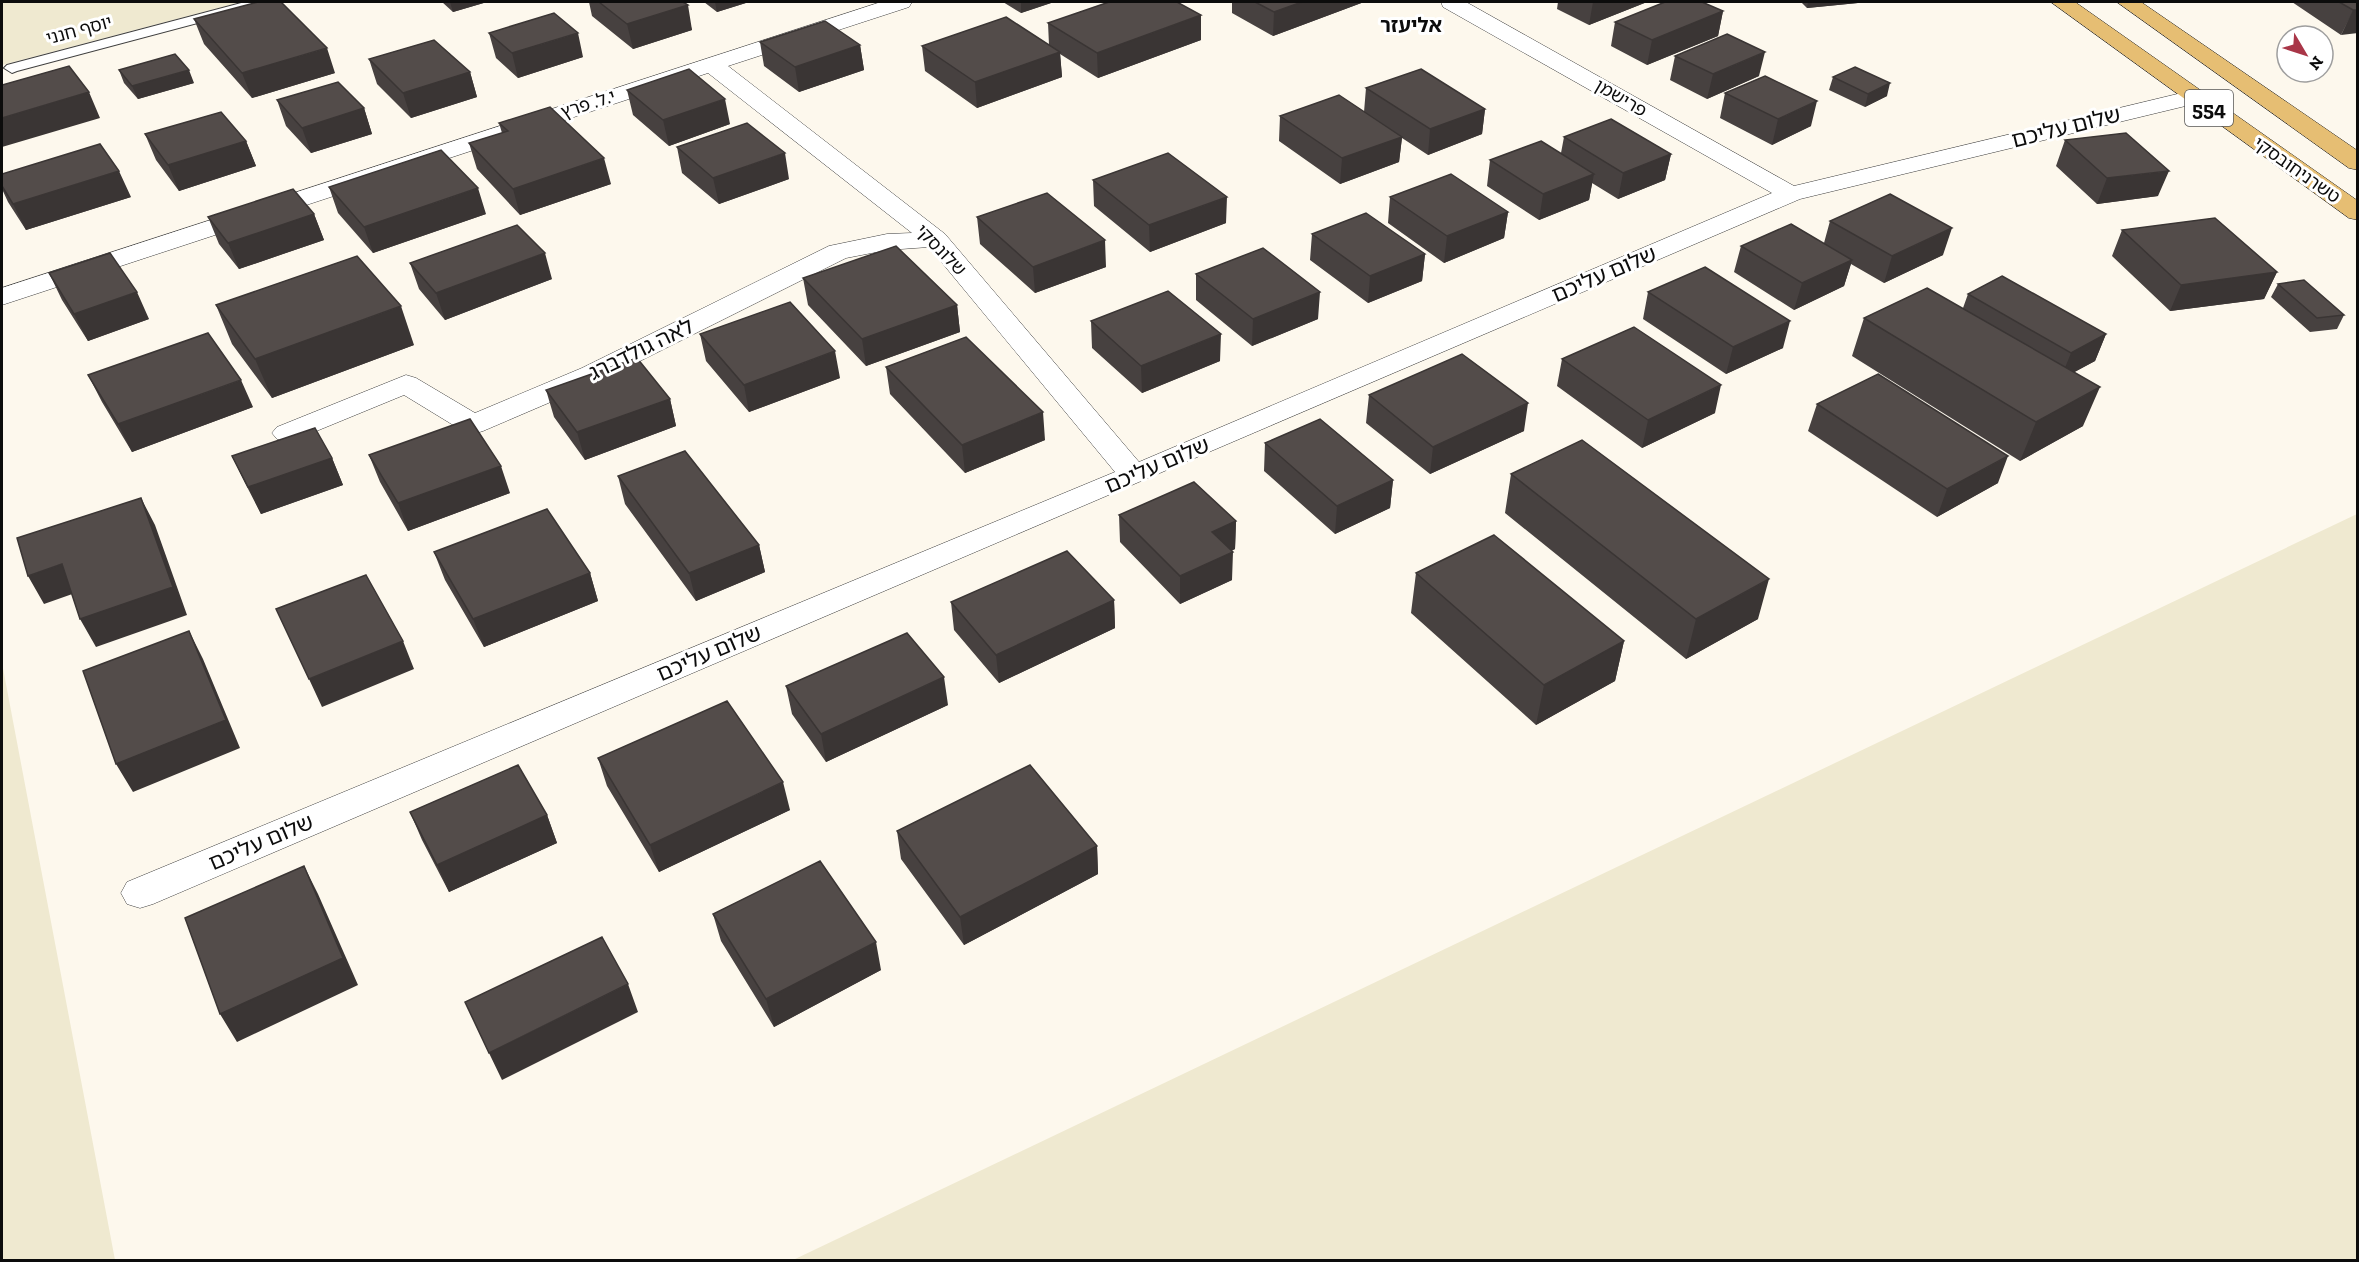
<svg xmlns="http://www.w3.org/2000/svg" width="2359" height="1262" viewBox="0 0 2359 1262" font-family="'Zilla Slab','Noto Sans Hebrew',serif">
  <rect width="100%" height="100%" fill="#fdf8ed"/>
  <path fill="#efe9d0" d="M2 2H241L2 65Z
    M2357 514V1260H793Z
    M2 663 115 1260H2Z"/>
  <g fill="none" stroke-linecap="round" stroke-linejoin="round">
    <defs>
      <path id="lane" d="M245 2H267L265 5 17 71 12 73 4 68 7 65Z"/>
      <path id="street" d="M881 2H912L909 7 728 66 945 234 1139 462 1772 193 1443 7 1441 2H1466L1794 186 2194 90 2202 92 2206 97 2202 102 1800 199 153 904 140 908 127 904 121 893 127 882 1115 472 929 247 887 250 846 258 602 380 483 431 473 434 463 431 404 395 297 439 287 442 277 439 272 433 277 427 406 375 416 378 475 413 582 368 829 246 887 234 912 233 708 73 2 305V288Z"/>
      <path id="primary" d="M2051 2H2075L2358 201V220L2349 218Z
        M2117 2H2141L2358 151V170L2349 168Z"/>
    </defs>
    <use href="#lane" stroke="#3f3f3f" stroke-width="2"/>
    <use href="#street" stroke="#3f3f3f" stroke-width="1"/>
    <use href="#primary" stroke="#1d1d1d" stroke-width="1"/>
    <use href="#lane" fill="#fff" fill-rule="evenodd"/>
    <use href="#street" fill="#fff" fill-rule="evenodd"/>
    <use href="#primary" fill="#e6be73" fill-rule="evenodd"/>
  </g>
  <path fill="#474140" d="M442 2H487L453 12Z
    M589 2H683L692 30 633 49 592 16Z
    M704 2H749L717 12Z
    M1003 2H1054L1021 13Z
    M1232 2H1364L1273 36 1232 13Z
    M1558 2H1647L1589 25 1557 9Z
    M1801 2H1868L1807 8Z
    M2292 2H2358L2341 35Z
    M1723 11 1718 36 1647 65 1611 46 1615 22Z
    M194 19 335 73 252 98 204 44Z
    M1048 23 1201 40 1098 78 1060 54 1062 77 977 108 925 71 922 46 1049 45Z
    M489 33 583 57 518 78 496 58Z
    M760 42 860 45 864 70 799 92 764 66Z
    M1675 56 1759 76 1707 99 1670 80Z
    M369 59 470 72 477 97 411 118 377 84Z
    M119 70 194 83 138 99 124 83Z
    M1833 77 1887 96 1865 107 1829 90Z
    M1366 88 1485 109 1482 134 1428 155 1402 138 1399 162 1340 184 1279 141 1280 116 1364 112Z
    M627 90 730 124 669 146 633 115Z
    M1725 93 1811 126 1772 145 1720 118Z
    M277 100 364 108 372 134 311 153 286 126Z
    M499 123 611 184 520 215 477 169 469 143 502 133Z
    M145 134 246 141 256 166 179 191 156 160Z
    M1564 137 1671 154 1665 180 1618 199 1592 183 1589 200 1539 220 1487 186 1490 160 1561 153Z
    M2065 140 2158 196 2097 204 2056 166Z
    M677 147 789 179 719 204 682 173Z
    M2 174 131 197 26 230 8 202 2 189Z
    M1093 180 1226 223 1150 252 1094 206Z
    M329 187 486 214 373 253 338 213Z
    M1390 197 1508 212 1504 238 1444 263 1388 223Z
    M314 214 324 240 239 269 219 244 208 217Z
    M977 217 1106 267 1035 293 980 244Z
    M1830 221 1943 255 1884 283 1851 264 1844 286 1794 310 1734 272 1741 246 1824 243Z
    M2122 230 2277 272 2264 299 2170 311 2112 256Z
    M1312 234 1425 254 1422 281 1368 303 1310 260Z
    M410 263 552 279 445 320 419 289Z
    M49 273 149 319 88 341 62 300Z
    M1196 274 1318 319 1252 346 1196 300Z
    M803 278 957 305 960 332 866 366 808 305Z
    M2278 284 2344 315 2337 329 2310 332 2271 297Z
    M1648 292 1783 348 1726 374 1643 319Z
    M1968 294 2106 334 2095 361 2074 372 2083 426 2020 461 1852 356 1864 318 1963 308Z
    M216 305 414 345 272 398 232 344Z
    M1091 321 1220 361 1142 393 1092 348Z
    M700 334 840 378 749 412 706 361Z
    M1562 359 1715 413 1642 448 1557 386Z
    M886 367 1045 440 965 473 890 394Z
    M88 375 253 407 132 452 102 402Z
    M546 390 670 399 676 426 585 460 554 417Z
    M1369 395 1524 431 1430 474 1366 423Z
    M1817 404 1998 483 1937 517 1808 431Z
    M1265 443 1393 480 1390 508 1335 534 1264 471Z
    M369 455 510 493 408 531 380 482Z
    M232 456 332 458 343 485 261 514 245 483Z
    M1511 474 1758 619 1686 659 1505 513Z
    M618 476 759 545 765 572 696 601 625 504Z
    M1119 515 1236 521 1235 549 1231 551 1232 580 1180 604 1120 542Z
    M434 552 590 573 598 601 484 647 445 580Z
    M1416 573 1624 641 1615 681 1536 725 1411 613Z
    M1114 600 1115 628 999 683 954 630 951 602Z
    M786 686 948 705 826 762 792 714Z
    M598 758 790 810 659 872 607 786Z
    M410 812 547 815 557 843 449 892 422 840Z
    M897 831 1097 846 1098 874 964 945 901 859Z
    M713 914 881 970 774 1027 721 941Z"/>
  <path fill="#3a3534" d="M450 2H487L453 12Z
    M715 2H749L717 12Z
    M1021 2H1054L1021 13Z
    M1302 2H1364L1273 36 1274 12Z
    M1593 2H1647L1589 25Z
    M1808 2H1868L1807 8Z
    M688 5 692 30 633 49 627 24Z
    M2353 10H2358V33L2341 35Z
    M1723 11 1718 36 1647 65 1652 40Z
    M1201 15V40L1098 78 1097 53Z
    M578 33 583 57 518 78 512 53Z
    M860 45 864 70 799 92 795 67Z
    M327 48 335 73 252 98 242 73Z
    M1060 52 1062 77 977 108 975 82Z
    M1765 52 1759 76 1707 99 1713 74Z
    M189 70 194 83 138 99 132 86Z
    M470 72 477 97 411 118 403 93Z
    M1890 83 1887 96 1865 107 1868 94Z
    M89 92 100 118 2 147V118Z
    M725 99 730 124 669 146 663 120Z
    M1817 101 1811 126 1772 145 1778 119Z
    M364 108 372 134 311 153 302 128Z
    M1485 109 1482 134 1428 155 1430 129Z
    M1402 137 1399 162 1340 184 1342 158Z
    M246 141 256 166 179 191 168 165Z
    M785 153 789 179 719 204 713 178Z
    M1671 154 1665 180 1618 199 1623 173Z
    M604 158 611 184 520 215 513 189Z
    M119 171 131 197 26 230 13 204Z
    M2169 171 2158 196 2097 204 2107 178Z
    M1594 174 1589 200 1539 220 1543 194Z
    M478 188 486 214 373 253 364 227Z
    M1227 197 1226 223 1150 252 1149 225Z
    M1508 212 1504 238 1444 263 1447 236Z
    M314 214 324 240 239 269 228 243Z
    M1952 228 1943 255 1884 283 1892 256Z
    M1105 240 1106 267 1035 293 1033 267Z
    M545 253 552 279 445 320 436 293Z
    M1425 254 1422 281 1368 303 1370 276Z
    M1852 260 1844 286 1794 310 1802 283Z
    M2277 272 2264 299 2170 311 2181 285Z
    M137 292 149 319 88 341 74 314Z
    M1320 292 1318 319 1252 346 1253 319Z
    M957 305 960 332 866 366 862 339Z
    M401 306 414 345 272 398 255 359Z
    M1790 321 1783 348 1726 374 1733 347Z
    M1221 334 1220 361 1142 393 1141 366Z
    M2106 334 2095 361 2060 380 2071 353Z
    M835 351 840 378 749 412 744 385Z
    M241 380 253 407 132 452 118 424Z
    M1721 385 1715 413 1642 448 1648 420Z
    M2100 387 2083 426 2020 461 2036 422Z
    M670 399 676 426 585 460 577 432Z
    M1528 403 1524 431 1430 474 1433 447Z
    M1043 412 1045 440 965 473 962 445Z
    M2008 456 1998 483 1937 517 1947 489Z
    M332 458 343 485 261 514 248 487Z
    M501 466 510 493 408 531 398 503Z
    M1393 480 1390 508 1335 534 1337 506Z
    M141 498 155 525 187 615 96 647 80 619Z
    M1236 521 1235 549 1211 560 1212 532Z
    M759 545 765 572 696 601 689 573Z
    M1233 552 1232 580 1180 604V576Z
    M62 564 78 592 44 604 28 576Z
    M590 573 598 601 484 647 473 619Z
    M1769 579 1758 619 1686 659 1696 619Z
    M1114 600 1115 628 999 683 996 655Z
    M189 631 203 659 240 748 133 792 116 764Z
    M403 641 414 669 322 707 309 679Z
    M1624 641 1615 681 1536 725 1544 685Z
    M944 677 948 705 826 762 821 734Z
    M783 782 790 810 659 872 650 845Z
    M547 815 557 843 449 892 437 865Z
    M1097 846 1098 874 964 945 960 917Z
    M304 866 318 894 358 985 237 1042 220 1014Z
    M876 942 881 970 774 1027 766 999Z
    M628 984 638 1012 502 1080 489 1053Z"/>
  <path fill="#534c4a" stroke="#3a3534" stroke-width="1.5" d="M258 2H281L327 48 242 73 194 19Z
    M599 2H683L688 5 627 24Z
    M1109 2H1177L1201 15 1097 53 1048 23Z
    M1255 2H1302L1274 12Z
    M1665 2H1702L1723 11 1652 40 1615 22Z
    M2339 2H2358V10H2353Z
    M554 13 578 33 512 53 489 33Z
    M1006 17 1060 52 975 82 922 46Z
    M825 21 860 45 795 67 760 42Z
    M1727 34 1765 52 1713 74 1675 56Z
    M434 40 470 72 403 93 369 59Z
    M175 54 189 70 132 86 119 70Z
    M69 66 89 92 2 118V85Z
    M1855 67 1890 83 1868 94 1833 77Z
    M689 69 725 99 663 120 627 90Z
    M1421 69 1485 109 1430 129 1366 88Z
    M1765 76 1817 101 1778 119 1725 93Z
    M338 82 364 108 302 128 277 100Z
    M1339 95 1402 137 1342 158 1280 116Z
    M550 107 604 158 513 189 469 143 508 131 499 123Z
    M221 112 246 141 168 165 145 134Z
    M1611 119 1671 154 1623 173 1564 137Z
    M747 123 785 153 713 178 677 147Z
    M2126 133 2169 171 2107 178 2065 140Z
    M1541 141 1594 174 1543 194 1490 160Z
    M100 144 119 171 13 204 2 186V174Z
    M441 150 478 188 364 227 329 187Z
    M1168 153 1227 197 1149 225 1093 180Z
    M1451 174 1508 212 1447 236 1390 197Z
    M293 189 314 214 228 243 208 217Z
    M1047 193 1105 240 1033 267 977 217Z
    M1890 194 1952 228 1892 256 1830 221Z
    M1366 213 1425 254 1370 276 1312 234Z
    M2215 218 2277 272 2181 285 2122 230Z
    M1791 224 1852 260 1802 283 1741 246Z
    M517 225 545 253 436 293 410 263Z
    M896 246 957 305 862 339 803 278Z
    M1263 248 1320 292 1253 319 1196 274Z
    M110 253 137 292 74 314 49 273Z
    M357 256 401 306 255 359 216 305Z
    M1705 267 1790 321 1733 347 1648 292Z
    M2002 276 2106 334 2071 353 1968 294Z
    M2304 280 2344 315 2317 318 2278 284Z
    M1927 288 2100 387 2036 422 1864 318Z
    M1168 291 1221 334 1141 366 1091 321Z
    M790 302 835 351 744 385 700 334Z
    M1634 327 1721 385 1648 420 1562 359Z
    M208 333 241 380 118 424 88 375Z
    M966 337 1043 412 962 445 886 367Z
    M1462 354 1528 403 1433 447 1369 395Z
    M637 358 670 399 577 432 546 390Z
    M1878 374 2008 456 1947 489 1817 404Z
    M470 419 501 466 398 503 369 455Z
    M1320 419 1393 480 1337 506 1265 443Z
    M315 428 332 458 248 487 232 456Z
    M1582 440 1769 579 1696 619 1511 474Z
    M685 451 759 545 689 573 618 476Z
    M1194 482 1236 521 1212 532 1233 552 1180 576 1119 515Z
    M141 498 173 587 80 619 62 564 28 576 17 538Z
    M547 509 590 573 473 619 434 552Z
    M1494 535 1624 641 1544 685 1416 573Z
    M1067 551 1114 600 996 655 951 602Z
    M366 575 403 641 309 679 276 609Z
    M189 631 226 720 116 764 83 671Z
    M907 633 944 677 821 734 786 686Z
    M727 701 783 782 650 845 598 758Z
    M518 765 547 815 437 865 410 812Z
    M1030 765 1097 846 960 917 897 831Z
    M820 861 876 942 766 999 713 914Z
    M304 866 343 958 220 1014 185 918Z
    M602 937 628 984 489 1053 465 1002Z"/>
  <g text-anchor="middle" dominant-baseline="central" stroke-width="6" stroke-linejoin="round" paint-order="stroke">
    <g font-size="18" fill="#0c0c0c" stroke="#fff">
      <text transform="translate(79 30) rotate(-15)">יוסף חנני</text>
      <text transform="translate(1621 98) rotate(30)">פרישמן</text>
      <text transform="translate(588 104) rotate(-18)">י.ל. פרץ</text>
      <text transform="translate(2297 170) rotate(35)">טשרניחובסקי</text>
      <text transform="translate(941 250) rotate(46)">שלונסקי</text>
    </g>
    <g font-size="20" font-weight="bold" fill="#0c0c0c" stroke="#fff">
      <text x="1411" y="25">אליעזר</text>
    </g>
    <rect fill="#fff" stroke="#555" stroke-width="1.5" x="2185" y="90" width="48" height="36" rx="4.5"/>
    <g font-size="21" font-weight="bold" fill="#0c0c0c">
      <text x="2209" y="108">554</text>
    </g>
    <g font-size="22" fill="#0c0c0c" stroke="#fff">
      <text transform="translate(2066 127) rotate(-14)">שלום עליכם</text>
      <text transform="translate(1604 274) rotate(-23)">שלום עליכם</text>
      <text transform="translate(641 349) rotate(-26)">לאה גולדברג</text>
      <text transform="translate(1157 465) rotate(-23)">שלום עליכם</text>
      <text transform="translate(709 653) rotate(-23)">שלום עליכם</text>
      <text transform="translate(261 842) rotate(-23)">שלום עליכם</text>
    </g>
  </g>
  <rect width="2359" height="1262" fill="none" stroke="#0c0c0c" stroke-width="6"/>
  <g transform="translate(2305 54) rotate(129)"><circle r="28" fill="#ffffff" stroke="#9e9e9e" stroke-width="1.5"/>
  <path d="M0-4.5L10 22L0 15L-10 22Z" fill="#a93648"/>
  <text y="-9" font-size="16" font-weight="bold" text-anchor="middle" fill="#0c0c0c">N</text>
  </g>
</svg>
